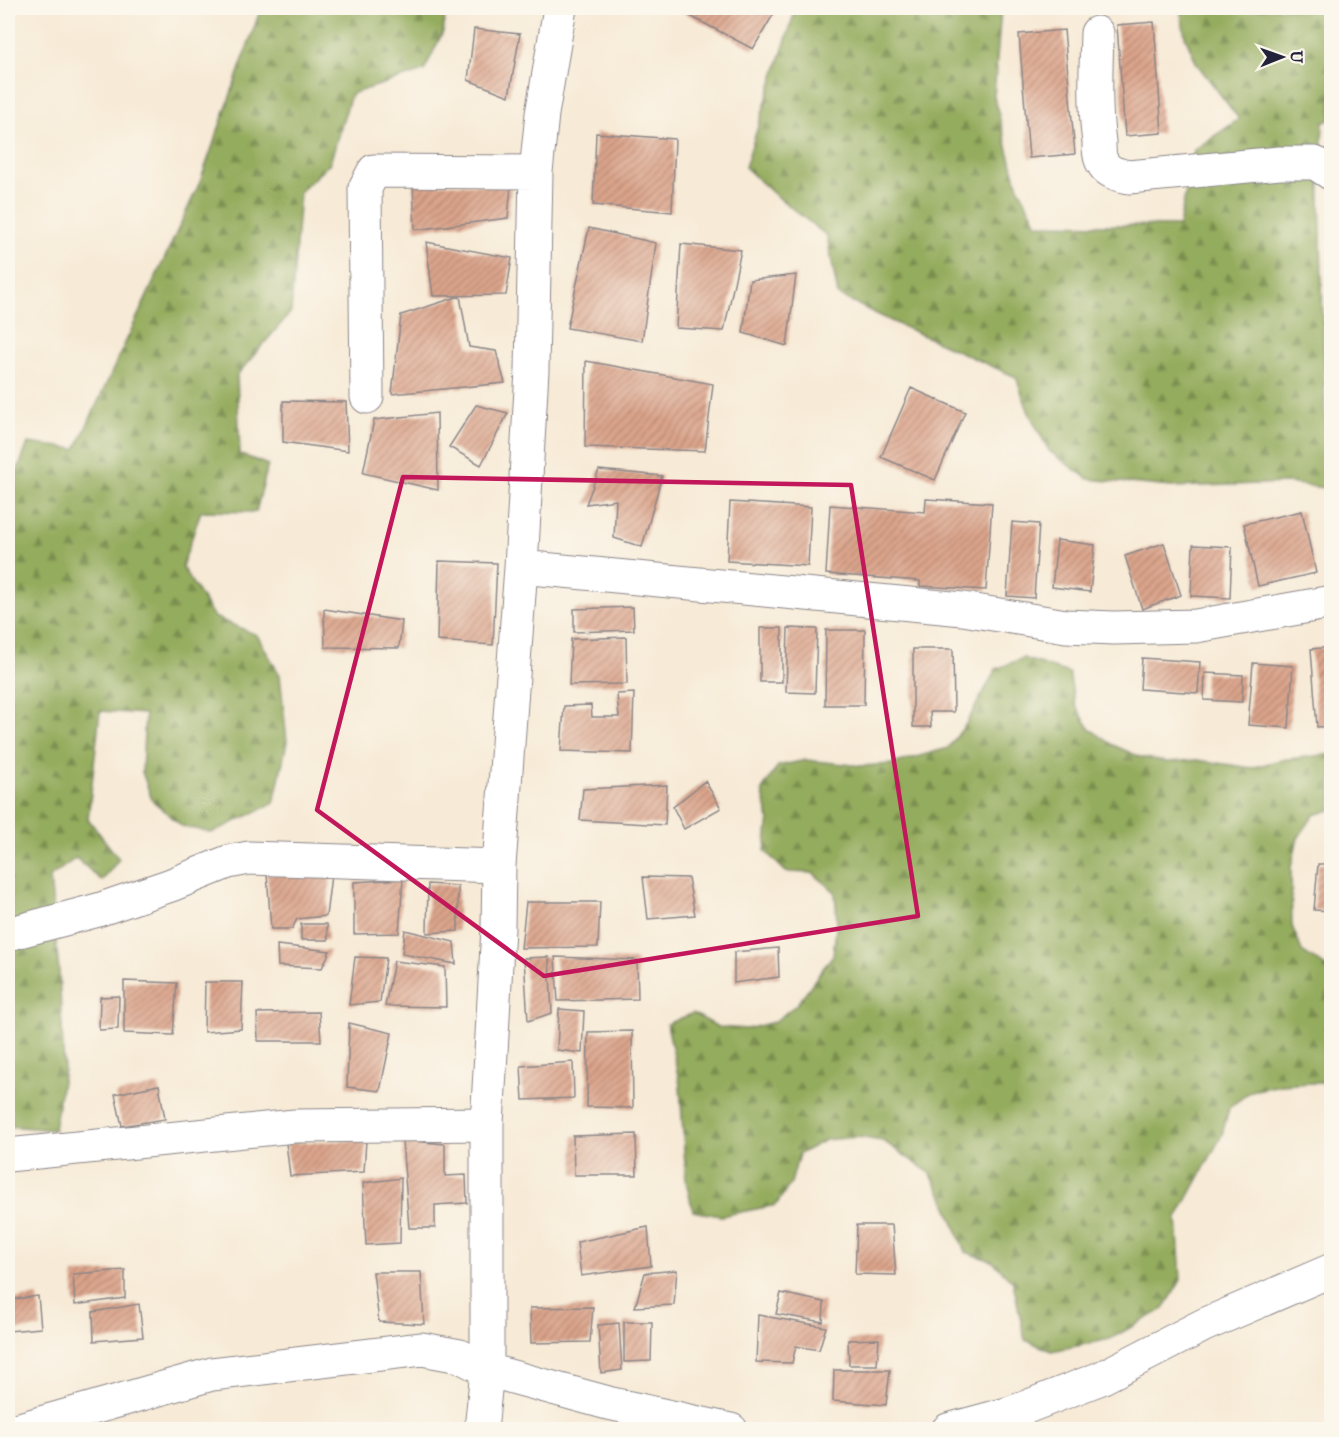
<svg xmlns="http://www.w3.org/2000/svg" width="1339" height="1437" viewBox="0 0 1339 1437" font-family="'IM FELL Great Primer',serif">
  <defs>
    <pattern id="forest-firs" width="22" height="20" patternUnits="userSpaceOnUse" patternTransform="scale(1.5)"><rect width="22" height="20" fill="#94ac5d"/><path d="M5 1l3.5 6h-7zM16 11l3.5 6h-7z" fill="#788c4e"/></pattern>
    <pattern id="building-hatch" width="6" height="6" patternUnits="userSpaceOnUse" patternTransform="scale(1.5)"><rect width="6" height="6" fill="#dca48b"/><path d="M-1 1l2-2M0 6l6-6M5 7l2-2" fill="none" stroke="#b28573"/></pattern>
  </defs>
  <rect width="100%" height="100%" fill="#fbf7ec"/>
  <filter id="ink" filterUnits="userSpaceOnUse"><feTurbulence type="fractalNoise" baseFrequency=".0167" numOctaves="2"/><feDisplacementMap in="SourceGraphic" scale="12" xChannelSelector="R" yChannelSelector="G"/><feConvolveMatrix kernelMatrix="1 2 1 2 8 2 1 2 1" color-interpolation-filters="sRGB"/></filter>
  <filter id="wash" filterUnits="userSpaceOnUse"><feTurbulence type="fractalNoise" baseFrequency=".008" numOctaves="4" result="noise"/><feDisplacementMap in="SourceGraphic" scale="24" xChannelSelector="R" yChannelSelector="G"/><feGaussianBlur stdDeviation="1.35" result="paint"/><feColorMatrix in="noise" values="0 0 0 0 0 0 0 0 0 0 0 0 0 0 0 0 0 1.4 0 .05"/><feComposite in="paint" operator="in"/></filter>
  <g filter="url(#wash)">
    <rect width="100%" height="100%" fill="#f7ead6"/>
    <path fill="url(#forest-firs)" stroke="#5b674c" stroke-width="1.5" d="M261 8H446L443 32 424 71 351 94 330 163 300 192 291 312 237 375 240 454 268 465 256 512 201 511 182 567 214 617 257 635 280 675 287 742 274 803 212 833 182 826 152 800 142 772 145 714 100 711 88 819 119 859 102 881 76 858 50 877 59 971 64 1069 54 1130 8 1126V496L28 443 76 449 200 182Z
      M796 8H1001L994 97 1017 184 1037 224 1179 226 1194 150 1239 119 1197 64 1185 36 1180 8H1331V120L1323 121 1320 192 1325 416 1331 418V489L1288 483 1171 487 1088 479 1049 451 1029 413 1016 377 891 321 838 295 827 236 774 194 745 167Z
      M1023 658 1069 673 1075 704 1089 728 1113 745 1140 757 1167 762 1197 760 1252 768 1280 760 1332 754 1331 810 1314 815 1298 838 1291 867 1292 926 1302 951 1326 967 1331 977 1332 1069 1328 1082 1281 1085 1251 1091 1229 1108 1222 1135 1177 1218 1181 1280 1164 1309 1110 1339 1052 1351 1025 1340 1013 1282 992 1261 965 1252 944 1199 930 1173 883 1141 857 1137 825 1140 799 1154 791 1183 776 1205 721 1216 693 1211 686 1182 680 1085 667 1024 693 1013 718 1027 747 1029 774 1022 797 1004 833 955 837 921 835 892 813 873 786 872 765 851 769 819 762 790 778 766 806 760 863 766 892 764 948 748 966 724 996 669Z"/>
    <g id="blocks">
      <path fill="url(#building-hatch)" d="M675 8H777L753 49Z
        M1154 22 1162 133 1125 136 1117 25Z
        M474 29 520 34 509 96 468 80Z
        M1064 30 1075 154 1029 158 1019 34Z
        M596 133 675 139 672 212 593 205Z
        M413 183 511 186 508 218 415 230Z
        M589 228 656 243 642 341 567 328Z
        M426 242 512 258 506 295 433 296Z
        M681 244 741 250 724 331 676 328Z
        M796 275 787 346 743 333 750 280Z
        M460 296 469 347 496 351 505 383 392 394 401 315Z
        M586 361 713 384 705 451 585 447Z
        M911 388 965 412 935 480 881 457Z
        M283 401 346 402 348 451 283 442Z
        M476 405 508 413 481 465 449 447Z
        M437 413 438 490 363 473 374 420Z
        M599 470 662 476 642 547 614 538 616 500 586 504Z
        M926 499 992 503 986 590 920 586V581L826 574 830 505 925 512Z
        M730 502 811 507 808 566 727 561Z
        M1302 511 1316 573 1258 586 1244 524Z
        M1012 522 1039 524 1034 598 1007 596Z
        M1057 540 1095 545 1090 592 1052 587Z
        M1164 543 1181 595 1142 609 1125 556Z
        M1193 545 1232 547 1230 598 1191 596Z
        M439 561 497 563 493 645 437 641Z
        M633 607 634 630 574 632V609Z
        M324 609 402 621 399 648 325 647Z
        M760 628H782V682H760Z
        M788 628 817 629 815 693 786 692Z
        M826 630H865L864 705H825Z
        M626 637 627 684 569 685 571 639Z
        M1332 647V726L1317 727 1311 649Z
        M913 649H953L954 712H930L931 727H913Z
        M1142 658 1200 662 1198 693 1140 689Z
        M1253 663 1293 666 1289 728 1248 725Z
        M1205 673 1243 675 1242 702 1204 700Z
        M634 693 632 753 561 751 564 706 591 705 592 717H619L617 694Z
        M705 781 721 808 684 829 673 807Z
        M667 785 665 825 580 820 583 789Z
        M1318 864H1332V911L1314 910Z
        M267 874 331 875 326 916 297 919 292 929H271Z
        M643 877 688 878 695 915 648 919Z
        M403 879 399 933 354 934V882Z
        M428 884 458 886V931L427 933Z
        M526 902H600L598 947 521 948Z
        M301 924H327L328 940H301Z
        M405 930 454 942 456 964 402 954Z
        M277 945 330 951 322 968 278 966Z
        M778 948 779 977 734 983V952Z
        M355 957 386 958 380 1002 349 1005Z
        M549 957 552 1013 528 1021 524 958Z
        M555 957 637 960 638 999 558 1001Z
        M394 961 445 967 446 1007 385 1006Z
        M124 981 177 983 173 1035 124 1033Z
        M205 982H243L241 1029 204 1032Z
        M119 996 118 1029 99 1030 100 997Z
        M559 1009 584 1011 582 1053 557 1050Z
        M319 1012 321 1041H258L257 1013Z
        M349 1023 392 1033 380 1091 347 1087Z
        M632 1031 633 1108 587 1107 588 1032Z
        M573 1062 574 1098 523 1100 521 1066Z
        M159 1085 165 1119 122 1126 115 1094Z
        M636 1134 637 1175H574L573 1136Z
        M366 1140 364 1172 290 1176 286 1143Z
        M402 1140 445 1144V1176L466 1175 467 1203 435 1205V1228H409Z
        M401 1178 400 1243 366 1245 363 1183Z
        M857 1225H892L896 1275 855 1274Z
        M648 1227 651 1266 581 1276 577 1242Z
        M125 1270V1298L75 1305 73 1274Z
        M677 1270 674 1305 635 1307 645 1273Z
        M373 1272H421L424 1324 379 1322Z
        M781 1293 824 1302 823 1322 776 1314Z
        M38 1296 41 1328 8 1331V1300Z
        M139 1304 143 1337 94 1341 93 1312Z
        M593 1307 590 1342 531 1343 530 1308Z
        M758 1315 826 1327 819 1350 796 1346 792 1363 756 1362Z
        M624 1322H652L651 1361 624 1362Z
        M619 1323 622 1370 601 1373 598 1325Z
        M879 1339 877 1365H849L848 1340Z
        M834 1370H890L886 1405 833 1401Z"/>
    </g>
  </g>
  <g filter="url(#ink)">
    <use href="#blocks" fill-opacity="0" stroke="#8c8688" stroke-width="1.5"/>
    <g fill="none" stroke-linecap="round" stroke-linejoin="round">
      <defs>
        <path id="street" d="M1097 33C1096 70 1094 106 1099 142 1099 149 1099 159 1104 165 1109 173 1120 175 1129 177L1280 163H1315L1332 174
          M367 397 365 188 374 171 536 172
          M521 567 963 609 1066 626 1114 628 1196 626 1332 602
          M8 934 98 910 171 885 228 862 249 858 499 866
          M8 1155 295 1126 487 1124
          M16 1430 212 1374 422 1349 460 1356 487 1370 608 1403 731 1430
          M481 1430 487 1370V1124L498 928 499 866 521 567 532 370 536 172 542 114 560 8
          M948 1430 1011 1413 1101 1378 1204 1325 1332 1270"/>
      </defs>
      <use href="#street" stroke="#8c8688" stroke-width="35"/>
      <use href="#street" stroke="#fff" stroke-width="33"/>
    </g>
  </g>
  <path fill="none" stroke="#c2185b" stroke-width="4.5" stroke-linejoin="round" d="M403 477 851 485 918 916 544 976 317 810Z"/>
  <rect width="1339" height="1437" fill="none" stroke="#fbf7ec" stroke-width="30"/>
  <g transform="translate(1282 57) rotate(89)" stroke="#fbf7ec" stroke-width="4.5" paint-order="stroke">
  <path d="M0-4.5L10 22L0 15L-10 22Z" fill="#22223b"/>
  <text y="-9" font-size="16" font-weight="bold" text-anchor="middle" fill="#22223b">U</text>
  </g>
</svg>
